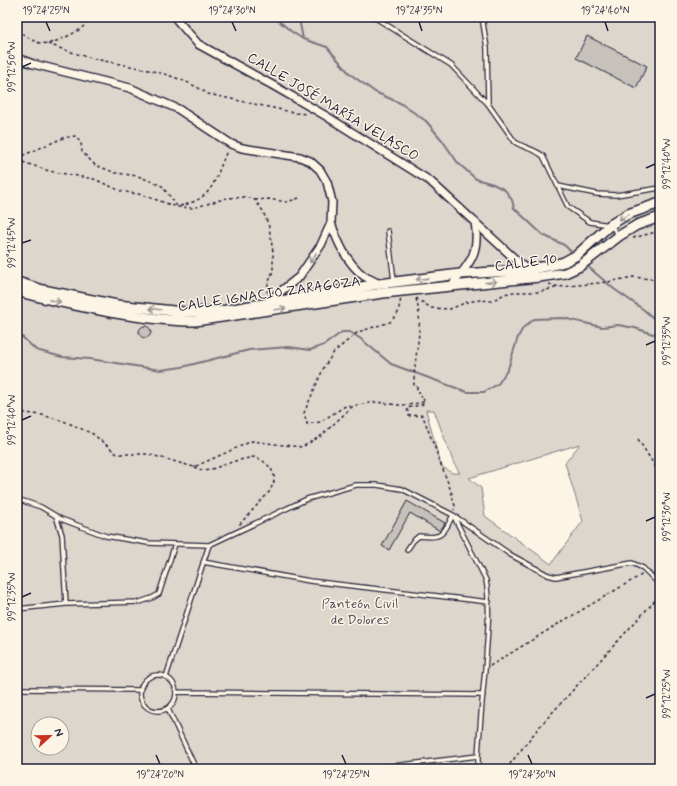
<svg xmlns="http://www.w3.org/2000/svg" width="677" height="786" viewBox="0 0 677 786" font-family="Mynerve,sans-serif">
  <rect width="100%" height="100%" fill="#fcf5e5"/>
  <filter id="ink" filterUnits="userSpaceOnUse"><feTurbulence type="fractalNoise" baseFrequency=".025" numOctaves="2"/><feDisplacementMap in="SourceGraphic" scale="8" xChannelSelector="R" yChannelSelector="G"/><feConvolveMatrix kernelMatrix="1 2 1 2 8 2 1 2 1" color-interpolation-filters="sRGB"/></filter>
  <g filter="url(#ink)">
    <path fill="#dcd6cc" stroke="#7f7c84" fill-rule="evenodd" d="M17 17H660V769H17ZM426 410H434L454 464 460 473H452L441 466ZM580 444 565 463 583 521 551 564 485 516 481 488 469 478ZM38 724H62V748H38Z"/>
    <g fill="none" stroke-linecap="round" stroke-linejoin="round">
      <path stroke="#78757e" stroke-width="2" d="M274 17 292 32 303 39 327 47 350 74 375 92 400 103 426 121 442 140 458 163 476 179 493 184 505 190 512 200 514 208 543 235 564 245 574 254
        M302 17 300 24 303 39
        M586 265 614 289 644 310 660 324
        M17 332 36 350 62 357 90 359 161 370 182 367 249 350 289 347 310 350 324 345 342 332H350L361 339 391 364 467 392H484L498 384 508 369 518 337 523 328 534 319 563 318 602 327 618 325 635 328 653 334 660 333"/>
    </g>
    <path fill="#c6c1bb" stroke="#22223b" d="M587 36 647 66 636 88 576 58Z
      M139 332a6 6 0 1 1 12 0a6 6 0 1 1-12 0Z
      M407 501 445 523 440 531 410 513 389 550 382 546Z"/>
    <g fill="none" stroke-linecap="round" stroke-linejoin="round">
      <defs>
        <path id="service" d="M374 17 451 65 488 104 515 142C524 148 535 149 543 156L568 207 590 222 610 225 619 235
          M482 17 487 48 488 104
          M558 186 597 194 616 195 660 188
          M388 231 394 281
          M17 499 41 507 61 519 106 536 148 543 209 545 307 499 356 485H377L402 489 451 514 453 515 486 580C491 610 487 640 485 670 482 699 480 727 478 756V769
          M56 516 62 535 66 604
          M407 550 413 541 419 536C442 539 443 535 453 515L511 555 548 575 556 577 632 563 643 568 660 585
          M203 562 310 581 489 602
          M17 609 66 604 140 602 152 598 159 594 175 544
          M140 693a18 18 0 1 1 36 0a18 18 0 1 1-36 0Z
          M166 677 209 545
          M17 689 141 690
          M176 692 483 695
          M168 709 196 769
          M367 769 478 756"/>
        <path id="minor" d="M176 17 177 20 198 44 274 86 326 116 430 181 528 271
          M17 58 33 64 130 88 178 109 231 144 242 148 300 157 310 161 320 170 327 182 332 202 331 223 321 245 299 277 266 303
          M331 223C338 243 347 263 364 276 369 279 374 281 379 284L380 285
          M452 285C470 263 480 253 475 222"/>
        <path id="tertiary" d="M17 282 43 290 117 305 183 312 221 311 379 284 460 274 526 270 553 265 564 262 577 255 610 225 628 214 660 203
          M17 291C48 300 78 306 110 312 139 317 166 321 195 321L383 293 539 277 565 273 580 266 619 236 637 225 660 217"/>
      </defs>
      <use href="#service" stroke="#22223b" stroke-width="6"/>
      <use href="#minor" stroke="#22223b" stroke-width="10"/>
      <use href="#tertiary" stroke="#22223b" stroke-width="12"/>
      <path stroke="#22223b" stroke-width="1.5" stroke-dasharray="3 3" stroke-linecap="butt" d="M17 30C38 45 44 48 68 36 78 31 85 27 91 17
        M48 44C65 50 82 56 100 60 137 68 176 72 208 94L296 113 307 114
        M17 158 63 138 75 136 81 143 82 152 95 165 116 173 138 176 162 186 177 206
        M17 160 49 171 94 179 121 191 143 195 177 207 193 208 227 198 247 197 255 200 263 211 269 227 273 252V271L268 284 267 294
        M255 200 269 199 287 202 299 198
        M180 206C215 198 214 180 227 151
        M633 238 660 231
        M549 284 559 287 608 282 633 277 660 280
        M416 298 431 308 450 309 467 302 480 300 491 301 505 294 513 292H538L559 287
        M416 299C425 327 413 357 414 386L417 387V389L419 390V393L422 394 421 398H423L424 401
        M351 406 347 405 320 422 307 424 304 413 324 367 334 352 358 332 390 322 398 313 401 298
        M17 412 42 415 66 422 93 434 117 454H148L194 467 252 441 283 445 302 447 321 436 353 406 376 402 398 405H407L424 402V404L407 408 409 416 422 415 424 419 451 491 455 506 454 510
        M638 439 660 474
        M194 467 202 470 212 469 235 461 254 457 262 460 271 468 275 479 270 491 239 525
        M490 666 558 624 643 574
        M506 769 540 726 660 595"/>
      <use href="#service" stroke="#fcf5e5" stroke-width="3.5"/>
      <use href="#minor" stroke="#fcf5e5" stroke-width="7"/>
      <use href="#tertiary" stroke="#fcf5e5" stroke-width="9"/>
    </g>
    <defs><path id="oneway-shaft" d="M-6 0H5M1.5-3L5.5 0L1.5 3" fill="none" stroke-width="1.6" stroke-linecap="round" stroke-linejoin="round"/></defs>
    <g stroke="#9a9698">
      <use href="#oneway-shaft" transform="translate(624 217) rotate(149)"/>
      <use href="#oneway-shaft" transform="translate(313 258) rotate(123)"/>
      <use href="#oneway-shaft" transform="translate(422 279) rotate(174)"/>
      <use href="#oneway-shaft" transform="translate(491 282) rotate(-5)"/>
      <use href="#oneway-shaft" transform="translate(55 301) rotate(11)"/>
      <use href="#oneway-shaft" transform="translate(155 309) rotate(-173)"/>
      <use href="#oneway-shaft" transform="translate(280 309) rotate(-9)"/>
    </g>
  </g>
  <path fill="none" stroke="#22223b" stroke-width="1.5" d="M46 22 50 31M232 22 236 31M419 22 422 31M605 22 608 31M22 67 31 63M646 168 655 164M22 243 31 240M646 345 655 341M22 420 31 416M646 521 655 517M22 597 31 593M646 698 655 694M156 755 160 764M342 755 346 764M528 755 532 764"/>
  <g text-anchor="middle" dominant-baseline="central" stroke-width="3" stroke-linejoin="round" paint-order="stroke">
    <g font-size="14" fill="#22223b" stroke="#fcf5e5">
      <text transform="translate(333 107) rotate(31)">CALLE JOSÉ MARÍA VELASCO</text>
      <text transform="translate(526 263) rotate(-7)">CALLE 10</text>
      <text transform="translate(269 294) rotate(-8)">CALLE IGNACIO ZARAGOZA</text>
    </g>
    <g font-size="14" fill="#504f5f" stroke="#fcf5e5">
      <text x="360" y="604">Panteón Civil<tspan x="360" dy="16">de Dolores</tspan></text>
    </g>
  </g>
  <rect width="677" height="786" fill="none" stroke="#fcf5e5" stroke-width="44"/>
  <g transform="translate(50 736) rotate(68)"><circle r="19" fill="#fcf5e5" stroke="#a5a1a1"/>
  <path d="M0-3L7 15L0 10L-7 15Z" fill="#c8321e"/>
  <text y="-6" font-size="11" font-weight="bold" text-anchor="middle" fill="#22223b">N</text>
  </g>
  <rect x="22" y="22" width="633" height="742" fill="none" stroke="#22223b" stroke-width="1.5"/>
  <g font-size="10" text-anchor="middle" fill="#22223b">
    <text x="46" y="14">19°24'25"N</text>
    <text x="232" y="14">19°24'30"N</text>
    <text x="419" y="14">19°24'35"N</text>
    <text x="605" y="14">19°24'40"N</text>
    <text transform="translate(11 67) rotate(-90)" y="4">99°12'50"W</text>
    <text transform="translate(666 164) rotate(-90)" y="4">99°12'40"W</text>
    <text transform="translate(11 243) rotate(-90)" y="4">99°12'45"W</text>
    <text transform="translate(666 341) rotate(-90)" y="4">99°12'35"W</text>
    <text transform="translate(11 420) rotate(-90)" y="4">99°12'40"W</text>
    <text transform="translate(666 517) rotate(-90)" y="4">99°12'30"W</text>
    <text transform="translate(11 597) rotate(-90)" y="4">99°12'35"W</text>
    <text transform="translate(666 694) rotate(-90)" y="4">99°12'25"W</text>
    <text x="160" y="778">19°24'20"N</text>
    <text x="346" y="778">19°24'25"N</text>
    <text x="532" y="778">19°24'30"N</text>
  </g>
</svg>
